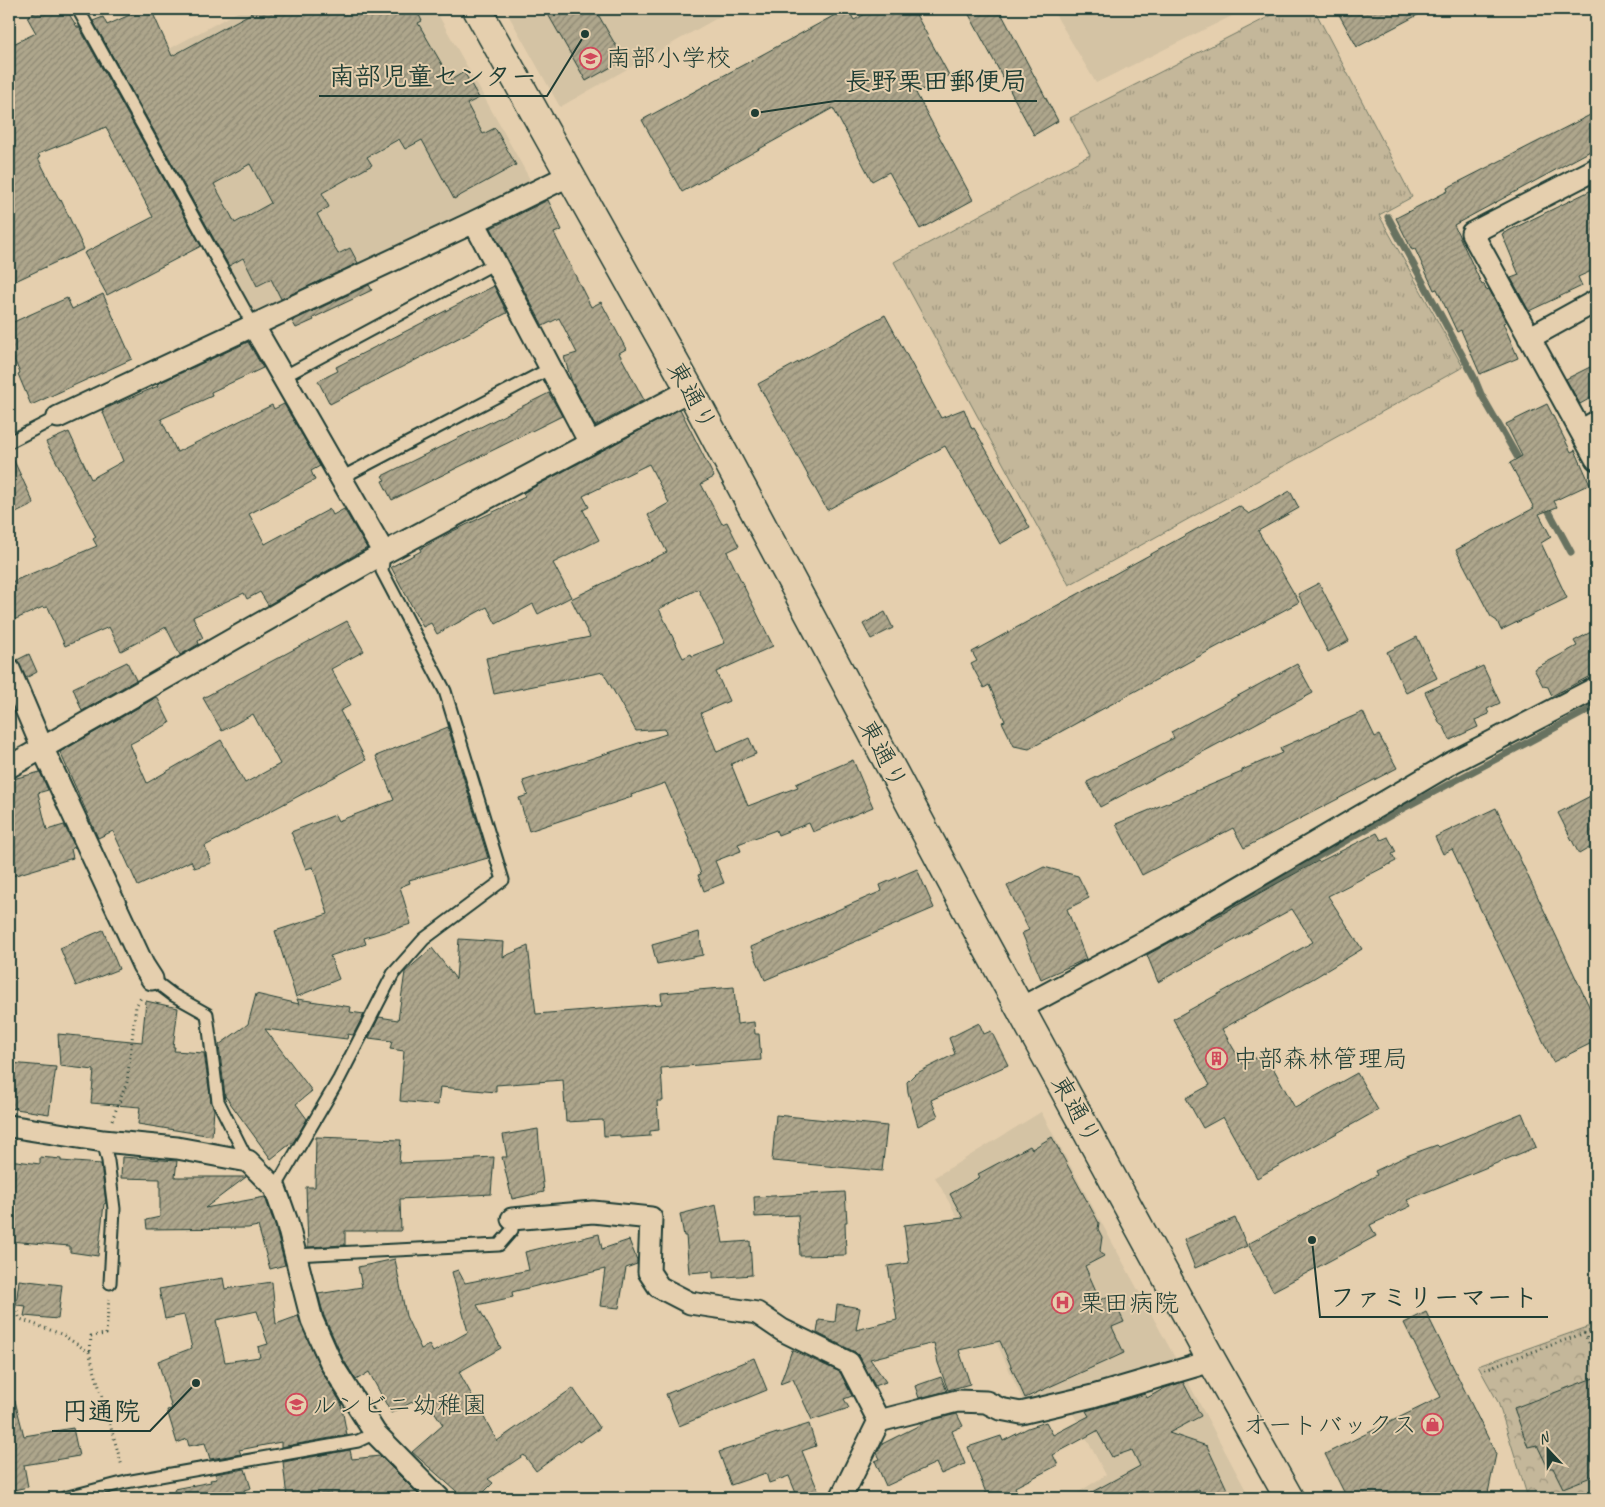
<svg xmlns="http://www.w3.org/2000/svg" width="1605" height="1507" viewBox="0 0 1605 1507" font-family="Caveat,'Klee One',sans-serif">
  <defs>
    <pattern id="grass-tufts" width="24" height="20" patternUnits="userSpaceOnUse" patternTransform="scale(1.25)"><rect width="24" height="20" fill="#c4b79a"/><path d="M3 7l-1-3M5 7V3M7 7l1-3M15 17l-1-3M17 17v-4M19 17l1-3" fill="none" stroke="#9f967e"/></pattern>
    <pattern id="park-crowns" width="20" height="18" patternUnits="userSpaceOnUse" patternTransform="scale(1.25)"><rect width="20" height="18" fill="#c4b79a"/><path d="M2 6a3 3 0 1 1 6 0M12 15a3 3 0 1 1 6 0" fill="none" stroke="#9f967e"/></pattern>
    <pattern id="building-hatch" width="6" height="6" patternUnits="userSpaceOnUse" patternTransform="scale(1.25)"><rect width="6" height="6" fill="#aea68c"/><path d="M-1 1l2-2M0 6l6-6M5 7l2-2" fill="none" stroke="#8d8873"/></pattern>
  </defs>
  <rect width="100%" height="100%" fill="#e5cfae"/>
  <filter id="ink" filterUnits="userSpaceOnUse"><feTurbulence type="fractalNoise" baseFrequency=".02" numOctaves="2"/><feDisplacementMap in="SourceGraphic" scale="10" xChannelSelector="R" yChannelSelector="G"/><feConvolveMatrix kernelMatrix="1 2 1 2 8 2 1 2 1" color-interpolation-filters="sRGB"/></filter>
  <g filter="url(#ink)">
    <path fill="#d4c3a4" d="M243 9H435L532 183 253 319 221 254 123 74Z
      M505 9H733L560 107Z
      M1052 9H1246L1096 83Z
      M1041 1112 1173 1354 1250 1498H1069L1106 1475 1071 1410 1024 1403 992 1332 996 1287 935 1177Z"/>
    <path fill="url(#grass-tufts)" stroke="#727a67" d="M1284 9H1314L1412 197 1379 215 1463 367 1069 585 894 262 1090 155 1070 118Z"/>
    <path fill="url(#park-crowns)" stroke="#727a67" d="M1596 1324V1498H1528L1498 1402 1478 1366Z"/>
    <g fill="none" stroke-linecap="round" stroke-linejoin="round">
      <path stroke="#677260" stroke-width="7" d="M1388 217 1474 377 1481 394 1522 465
        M1544 502 1571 552
        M1211 917 1402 809 1596 706"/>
    </g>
    <path fill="url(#building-hatch)" stroke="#1f3d34" fill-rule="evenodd" d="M41 9H66L77 27H79L201 246 107 295 84 253 153 217 106 127 38 154 40 157 38 158 60 201 61 200 84 249 9 284V46L36 33 27 17Z
      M143 9H151L172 56 259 9H416L422 21 418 23 451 80 464 72 479 98 467 104 483 134 495 128 516 165 454 199 422 140 405 149 399 139 367 157 372 165 322 193 329 207 317 214 338 254 350 248 358 263 281 299 271 279 257 286 243 258 229 266 93 21 103 17 107 25ZM250 164 271 203 235 223 214 184Z
      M545 9H595L624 60 586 81Z
      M846 9H848L854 20 875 9H913L949 75 916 93 973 200 920 229 889 172 872 181 833 108 682 192 642 120Z
      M966 9H999L1058 121 1034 135Z
      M1336 9H1429L1357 47Z
      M1596 112V148L1454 225 1482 285 1484 284 1486 290 1489 289 1506 322 1503 323 1518 358 1480 374 1461 330 1457 332 1437 289 1434 290 1415 249 1412 250 1396 218 1448 191 1447 188Z
      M1596 188V269L1578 277 1582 286 1529 311 1511 278 1519 275 1502 234Z
      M548 200 562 230 554 233 591 307 601 302 616 330 626 349 619 353 644 400 595 426 572 382 564 357 577 353 559 318 543 326 491 228Z
      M369 285 372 290 313 318 314 320 296 328 292 321Z
      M494 286 507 313 330 404 318 381 338 371 336 367Z
      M103 294 132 359 31 405 18 374 20 373 9 348V324L67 298 72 309Z
      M885 315 941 418 964 409 972 429 974 428 1030 528 1000 544 945 446 827 510 758 384Z
      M248 342 263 368 211 392 212 396 161 419 177 452 272 405 274 409 284 404 320 466 311 471 315 480 249 514 265 544 330 509 333 515 344 509 367 548 268 605 260 592 247 599 244 593 193 617 203 638 198 641 199 644 180 655 166 627 121 651 109 627 65 646 48 607 44 608 43 607 9 622V583L97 546 93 539 96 537 46 442 69 432 91 479 123 461 102 410 158 386 157 384Z
      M1596 364V395L1580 404 1566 379Z
      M549 393 562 416 392 500 382 481 385 480 382 476Z
      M1547 404 1571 452 1575 450 1590 484 1554 501 1557 507 1539 514 1551 537 1541 543 1567 598 1501 630 1497 621 1491 617 1456 550 1534 508 1510 463 1522 456 1506 424Z
      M680 409 714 477 701 484 722 524 727 522 739 546 727 552 773 646 716 672 729 701 701 713 717 752 749 738 756 754 731 764 748 806 798 787 796 784 853 760 873 807 813 832 809 823 778 835 776 830 738 844 741 851 715 861 724 883 704 891 698 875 701 874 687 834 665 783 631 795 632 797 529 831 519 798 528 795 523 781 666 734 665 729 636 731 603 672 494 694 486 658 590 637 571 599 667 552 648 515 669 503 649 464 583 496 589 507 583 510 599 540 553 563 571 597 538 614 533 604 496 624 487 607 437 634 431 623 423 627 391 567 421 551 420 549 453 531 525 497 523 493ZM698 589 725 643 692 656 691 654 683 658 659 609Z
      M9 450 34 504 16 513 9 499Z
      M1290 491 1299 508 1258 531 1299 602 1029 749 1014 746 1002 722 1005 721 989 685 984 688 971 664 977 661 972 652 1239 506 1249 514Z
      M1319 583 1349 641 1328 652 1298 594Z
      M885 612 893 628 871 639 863 624Z
      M347 621 364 651 331 669 351 705 340 711 366 760 205 846 211 863 194 868 191 861 138 886 113 831 98 838 60 752 157 697 170 723 130 744 147 783 221 740 245 783 280 764 253 714 222 731 203 698Z
      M1591 632 1594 637 1596 636V676H1593L1592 675 1552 696 1548 687 1543 686 1534 669 1577 646 1574 641Z
      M1417 637 1437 678 1406 693 1387 652Z
      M29 654 37 672 26 678 17 660Z
      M127 662 136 680 82 711 73 688Z
      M1297 664 1313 693 1100 807 1087 782 1174 738 1171 732Z
      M1483 666 1500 703 1487 709 1489 714 1475 720 1478 727 1450 740 1444 727 1440 724 1425 692Z
      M1363 712 1375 737 1379 735 1397 768 1244 848 1233 828 1142 875 1116 824 1242 772V770L1282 753 1280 748Z
      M448 727 488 858 409 880 410 883 400 887 411 924 364 938 366 944 330 956 339 979 296 997 275 931 328 914 313 867 306 869 291 832 335 815 338 821 394 800 376 756Z
      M40 772 48 790 38 793 47 830 64 825 75 847 71 849 73 858 9 877V780Z
      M1596 793V844L1579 854 1558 813Z
      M1496 808 1596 1021V1041L1553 1062 1452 849 1443 854 1435 837Z
      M1377 833 1381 840 1388 837 1396 852 1392 854 1396 861 1328 896 1362 949 1314 978 1222 1029 1243 1065 1265 1053 1295 1108 1357 1073 1378 1110 1257 1178 1223 1117 1203 1128 1186 1098 1210 1085 1173 1019 1313 942 1292 909 1158 982 1147 955 1318 861 1319 862Z
      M1044 867 1078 876 1089 898 1067 909 1086 959 1041 979 1022 933 1029 930 1007 886Z
      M917 869 934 908 765 980 751 947 882 891 880 885Z
      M103 930 119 969 76 986 60 948Z
      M699 932 703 955 657 964 652 945Z
      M459 939 504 942 503 957 528 946 536 1014 662 1004 661 993 734 987 737 1024 754 1022 755 1034H759L761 1060 661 1068 663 1101H657L659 1130 650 1131V1136L620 1138V1135L604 1136 603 1120 566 1122 563 1080 496 1085V1092L440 1087 438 1105 400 1101 404 1051 390 1049 392 1041 369 1038 379 1017 398 1020 405 972 432 948 456 979Z
      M256 994 299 1004 297 999 351 1007 350 1012 364 1014 353 1035 348 1034 347 1039 265 1029 312 1091 296 1104 307 1119 294 1141 271 1159 225 1096 219 1045 248 1024Z
      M146 1001 178 1008 173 1047H175L174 1051 204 1053 211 1102 214 1109 212 1136 138 1124 140 1107 91 1103 94 1070 60 1066 58 1034 142 1042Z
      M979 1023 984 1034 991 1031 1008 1065 931 1100 938 1116 918 1126 908 1092 907 1082 915 1074 955 1054 949 1038Z
      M10 1063 56 1067 49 1114 9 1108Z
      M1522 1113 1536 1147 1407 1200 1411 1206 1370 1225 1376 1236 1273 1291 1248 1244 1377 1175 1375 1171 1409 1155 1437 1145 1439 1147Z
      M776 1115 887 1126 882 1171 772 1161Z
      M538 1129 541 1167 544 1192 512 1199 502 1157H507L503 1135Z
      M316 1137 401 1140 399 1163 475 1160V1158L494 1157 491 1194 400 1199 401 1231H345V1245L308 1247 306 1187H315Z
      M1052 1137 1099 1223 1098 1229 1102 1237 1100 1251 1104 1256 1085 1266 1100 1300 1111 1295 1124 1322 1112 1327 1124 1353 1025 1398 1000 1341 959 1350 970 1384 948 1390 938 1363 934 1343 870 1359 886 1382 875 1386 860 1357 855 1352 817 1333 819 1320 835 1322 837 1304 860 1308 856 1330 897 1320 888 1266 909 1263 904 1225 963 1218 950 1194 980 1177 978 1174 1030 1146 1032 1149Z
      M40 1157 61 1159V1161L101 1164 106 1203 104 1204 98 1256 70 1252V1246L9 1241V1160L40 1164Z
      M122 1157 177 1161 175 1177H246L205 1208 265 1197 275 1226 285 1265 270 1269 258 1226 248 1228 147 1229 146 1220 160 1217V1179L121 1178Z
      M845 1192 847 1222H845L846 1255 800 1256 798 1215 755 1217 754 1197Z
      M716 1205 723 1243 750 1241 752 1275 713 1278V1271L689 1273 686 1236H684L680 1214Z
      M1235 1218 1247 1246 1195 1268 1184 1240Z
      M599 1234 602 1249 629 1240 637 1260V1264L626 1268 619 1308 600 1306 605 1269 512 1292 513 1297 477 1305 501 1348 459 1372 497 1441 573 1388 600 1428 579 1442 578 1440 536 1471 524 1455 488 1479 493 1483 478 1498H464L412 1452 443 1425 424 1396 391 1413 369 1372 356 1380 343 1359 324 1316 318 1294 362 1287 358 1267 395 1259 406 1316 421 1349 429 1345 433 1352 468 1332 452 1272 458 1270 465 1283 529 1270 525 1252Z
      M223 1278 225 1289 272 1282 276 1324 298 1316 321 1370 341 1403 347 1435 281 1447V1442L239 1450 241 1454 210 1459 205 1443 189 1446 187 1439 177 1443 167 1410 172 1409 158 1361 192 1348 184 1315 165 1319 159 1289ZM257 1311 268 1344 258 1347 260 1357 225 1362 216 1320Z
      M19 1280 62 1285 58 1319 24 1316 26 1306 16 1305Z
      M1426 1312 1496 1454 1487 1498H1347L1325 1454 1441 1397 1404 1323Z
      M792 1350 840 1372 852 1396 844 1399 849 1408 812 1420 793 1379 780 1384Z
      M754 1358 767 1390 679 1426 666 1394Z
      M941 1377 947 1391 919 1398 915 1386Z
      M1596 1377V1475L1563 1488 1553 1468H1548L1537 1445 1528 1447 1514 1408Z
      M1183 1382 1201 1416 1169 1433 1207 1446 1231 1498H1202L1199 1489 1182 1498H1081L1140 1466 1132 1450 1112 1457 1097 1431 1053 1455 1058 1465 1015 1487 1018 1494 1007 1498H988L968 1447 1001 1436 1003 1441 1028 1428 1046 1422 1053 1435 1089 1416 1086 1411 1145 1394 1147 1398 1165 1388Z
      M9 1401H15L24 1436 73 1428 79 1456 24 1465 28 1487 9 1491Z
      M957 1414 963 1426 952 1431 965 1464 941 1474 936 1463 886 1486 875 1461 880 1459 877 1453 882 1444 928 1421Z
      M809 1424 816 1446 802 1451 821 1498H798L789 1476 769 1483 766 1473 731 1485 719 1452 777 1433V1434Z
      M350 1450 352 1459 380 1456 422 1498H332L331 1493 287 1498 283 1462Z
      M245 1469 251 1488 244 1490 245 1498H175L174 1489 211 1482 210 1480 217 1479 215 1474Z"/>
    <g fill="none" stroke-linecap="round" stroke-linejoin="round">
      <defs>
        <path id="lane" d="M78 9 253 325
          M283 377 495 263
          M9 442 58 417
          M341 478 551 368
          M152 979 173 995 207 1014 218 1101 248 1161
          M103 1141 108 1161 114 1209 110 1283
          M275 1188 339 1079 393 974 424 939 503 880 445 691 382 571 384 553
          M294 1255 499 1245 512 1230V1219
          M64 1498 126 1482 358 1441 375 1433"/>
        <path id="street" d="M1596 169 1472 233 1596 459
          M474 222 570 175
          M253 325 384 553
          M1529 338 1596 301
          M58 417 474 222 590 443
          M1581 431 1596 422
          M9 669 42 747 143 965 152 979
          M9 767 384 553 690 390
          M1021 1008 1163 932 1453 762 1596 688
          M9 1126 103 1141 177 1148 248 1161 275 1188 287 1222 312 1320 332 1365 375 1433 439 1498
          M512 1219 593 1212 651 1218 649 1272 659 1287 690 1303 757 1313 782 1330 849 1363 879 1421 957 1401 986 1402 1000 1409 1021 1413 1093 1396 1212 1361
          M841 1498 879 1421"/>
        <path id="secondary" d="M477 9 690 390 979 933 1212 1361 1289 1498"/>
      </defs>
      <use href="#lane" stroke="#1f3d34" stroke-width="15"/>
      <use href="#street" stroke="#1f3d34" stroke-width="25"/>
      <use href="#secondary" stroke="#1f3d34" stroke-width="31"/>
      <path stroke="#1f3d34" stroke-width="3" stroke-dasharray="1 4" stroke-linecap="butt" d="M112 1120 127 1082 136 1006 142 996
        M9 1293 20 1319 61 1334 89 1352 122 1466
        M1584 1333 1596 1356
        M90 1351 91 1336 106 1334 109 1299
        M1485 1369 1596 1329"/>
      <use href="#lane" stroke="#e5cfae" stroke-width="11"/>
      <use href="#street" stroke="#e5cfae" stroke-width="21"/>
      <use href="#secondary" stroke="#e5cfae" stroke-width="28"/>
    </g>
  </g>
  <defs>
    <symbol id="school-ring" viewBox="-11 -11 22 22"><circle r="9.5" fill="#e5cfae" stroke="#d1495b" stroke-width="1.5"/><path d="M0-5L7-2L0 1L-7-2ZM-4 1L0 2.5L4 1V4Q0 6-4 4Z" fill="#d1495b"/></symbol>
    <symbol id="building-ring" viewBox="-11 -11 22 22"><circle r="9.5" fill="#e5cfae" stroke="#d1495b" stroke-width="1.5"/><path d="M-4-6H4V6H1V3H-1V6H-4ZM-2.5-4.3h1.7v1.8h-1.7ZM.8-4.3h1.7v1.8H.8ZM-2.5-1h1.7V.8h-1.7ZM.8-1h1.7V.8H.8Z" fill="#d1495b"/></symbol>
    <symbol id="hospital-ring" viewBox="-11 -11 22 22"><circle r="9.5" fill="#e5cfae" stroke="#d1495b" stroke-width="1.5"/><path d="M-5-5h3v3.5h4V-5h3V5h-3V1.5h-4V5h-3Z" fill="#d1495b"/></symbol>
    <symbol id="shop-ring" viewBox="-11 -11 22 22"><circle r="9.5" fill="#e5cfae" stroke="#d1495b" stroke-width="1.5"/><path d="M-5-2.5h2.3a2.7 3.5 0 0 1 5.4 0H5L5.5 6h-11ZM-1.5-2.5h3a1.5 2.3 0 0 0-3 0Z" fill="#d1495b"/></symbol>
  </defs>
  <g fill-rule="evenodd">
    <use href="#school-ring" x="578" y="46" width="25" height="25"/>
    <use href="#building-ring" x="1204" y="1046" width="25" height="25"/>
    <use href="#hospital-ring" x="1050" y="1290" width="25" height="25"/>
    <use href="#school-ring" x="284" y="1392" width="25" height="25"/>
    <use href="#shop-ring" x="1420" y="1412" width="25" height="25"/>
  </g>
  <g text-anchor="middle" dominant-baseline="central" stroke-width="4" stroke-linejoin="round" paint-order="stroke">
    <g font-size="25" fill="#1f3d34" stroke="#e5cfae" text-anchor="start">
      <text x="606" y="58">南部小学校</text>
      <text x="1233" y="1059">中部森林管理局</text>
      <text x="1079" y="1303">栗田病院</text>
      <text x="312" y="1405">ルンビニ幼稚園</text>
      <text x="1417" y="1425" text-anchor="end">オートバックス</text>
    </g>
    <g font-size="25" fill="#1f3d34" stroke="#e5cfae">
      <text transform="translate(692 396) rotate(61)">東通り</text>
      <text transform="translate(883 754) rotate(62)">東通り</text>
      <text transform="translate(1076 1110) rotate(61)">東通り</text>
    </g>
  </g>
  <path fill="none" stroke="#1f3d34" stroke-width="2" d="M585 34L547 96H319M755 113L835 101H1037M1312 1240L1320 1317H1548M196 1383L150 1431H52"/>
  <g fill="#1f3d34" stroke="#e5cfae" stroke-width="2">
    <circle cx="585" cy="34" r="5"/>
    <circle cx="755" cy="113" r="5"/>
    <circle cx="1312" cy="1240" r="5"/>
    <circle cx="196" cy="1383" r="5"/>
  </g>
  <g font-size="26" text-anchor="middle" font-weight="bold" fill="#1f3d34" stroke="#e5cfae" stroke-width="4" stroke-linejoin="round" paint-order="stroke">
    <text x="433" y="85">南部児童センター</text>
    <text x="936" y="90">長野栗田郵便局</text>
    <text x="1434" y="1306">ファミリーマート</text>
    <text x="101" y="1420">円通院</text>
  </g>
  <rect width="1605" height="1507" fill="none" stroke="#e5cfae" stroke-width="30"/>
  <rect x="15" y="15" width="1575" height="1477" fill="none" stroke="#1f3d34" stroke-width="2" filter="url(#ink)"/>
  <g transform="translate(1548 1450) rotate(338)" stroke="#e5cfae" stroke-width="4" paint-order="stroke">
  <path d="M0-4L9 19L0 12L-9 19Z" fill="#1f3d34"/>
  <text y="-8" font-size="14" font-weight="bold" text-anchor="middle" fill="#1f3d34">N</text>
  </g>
</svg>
